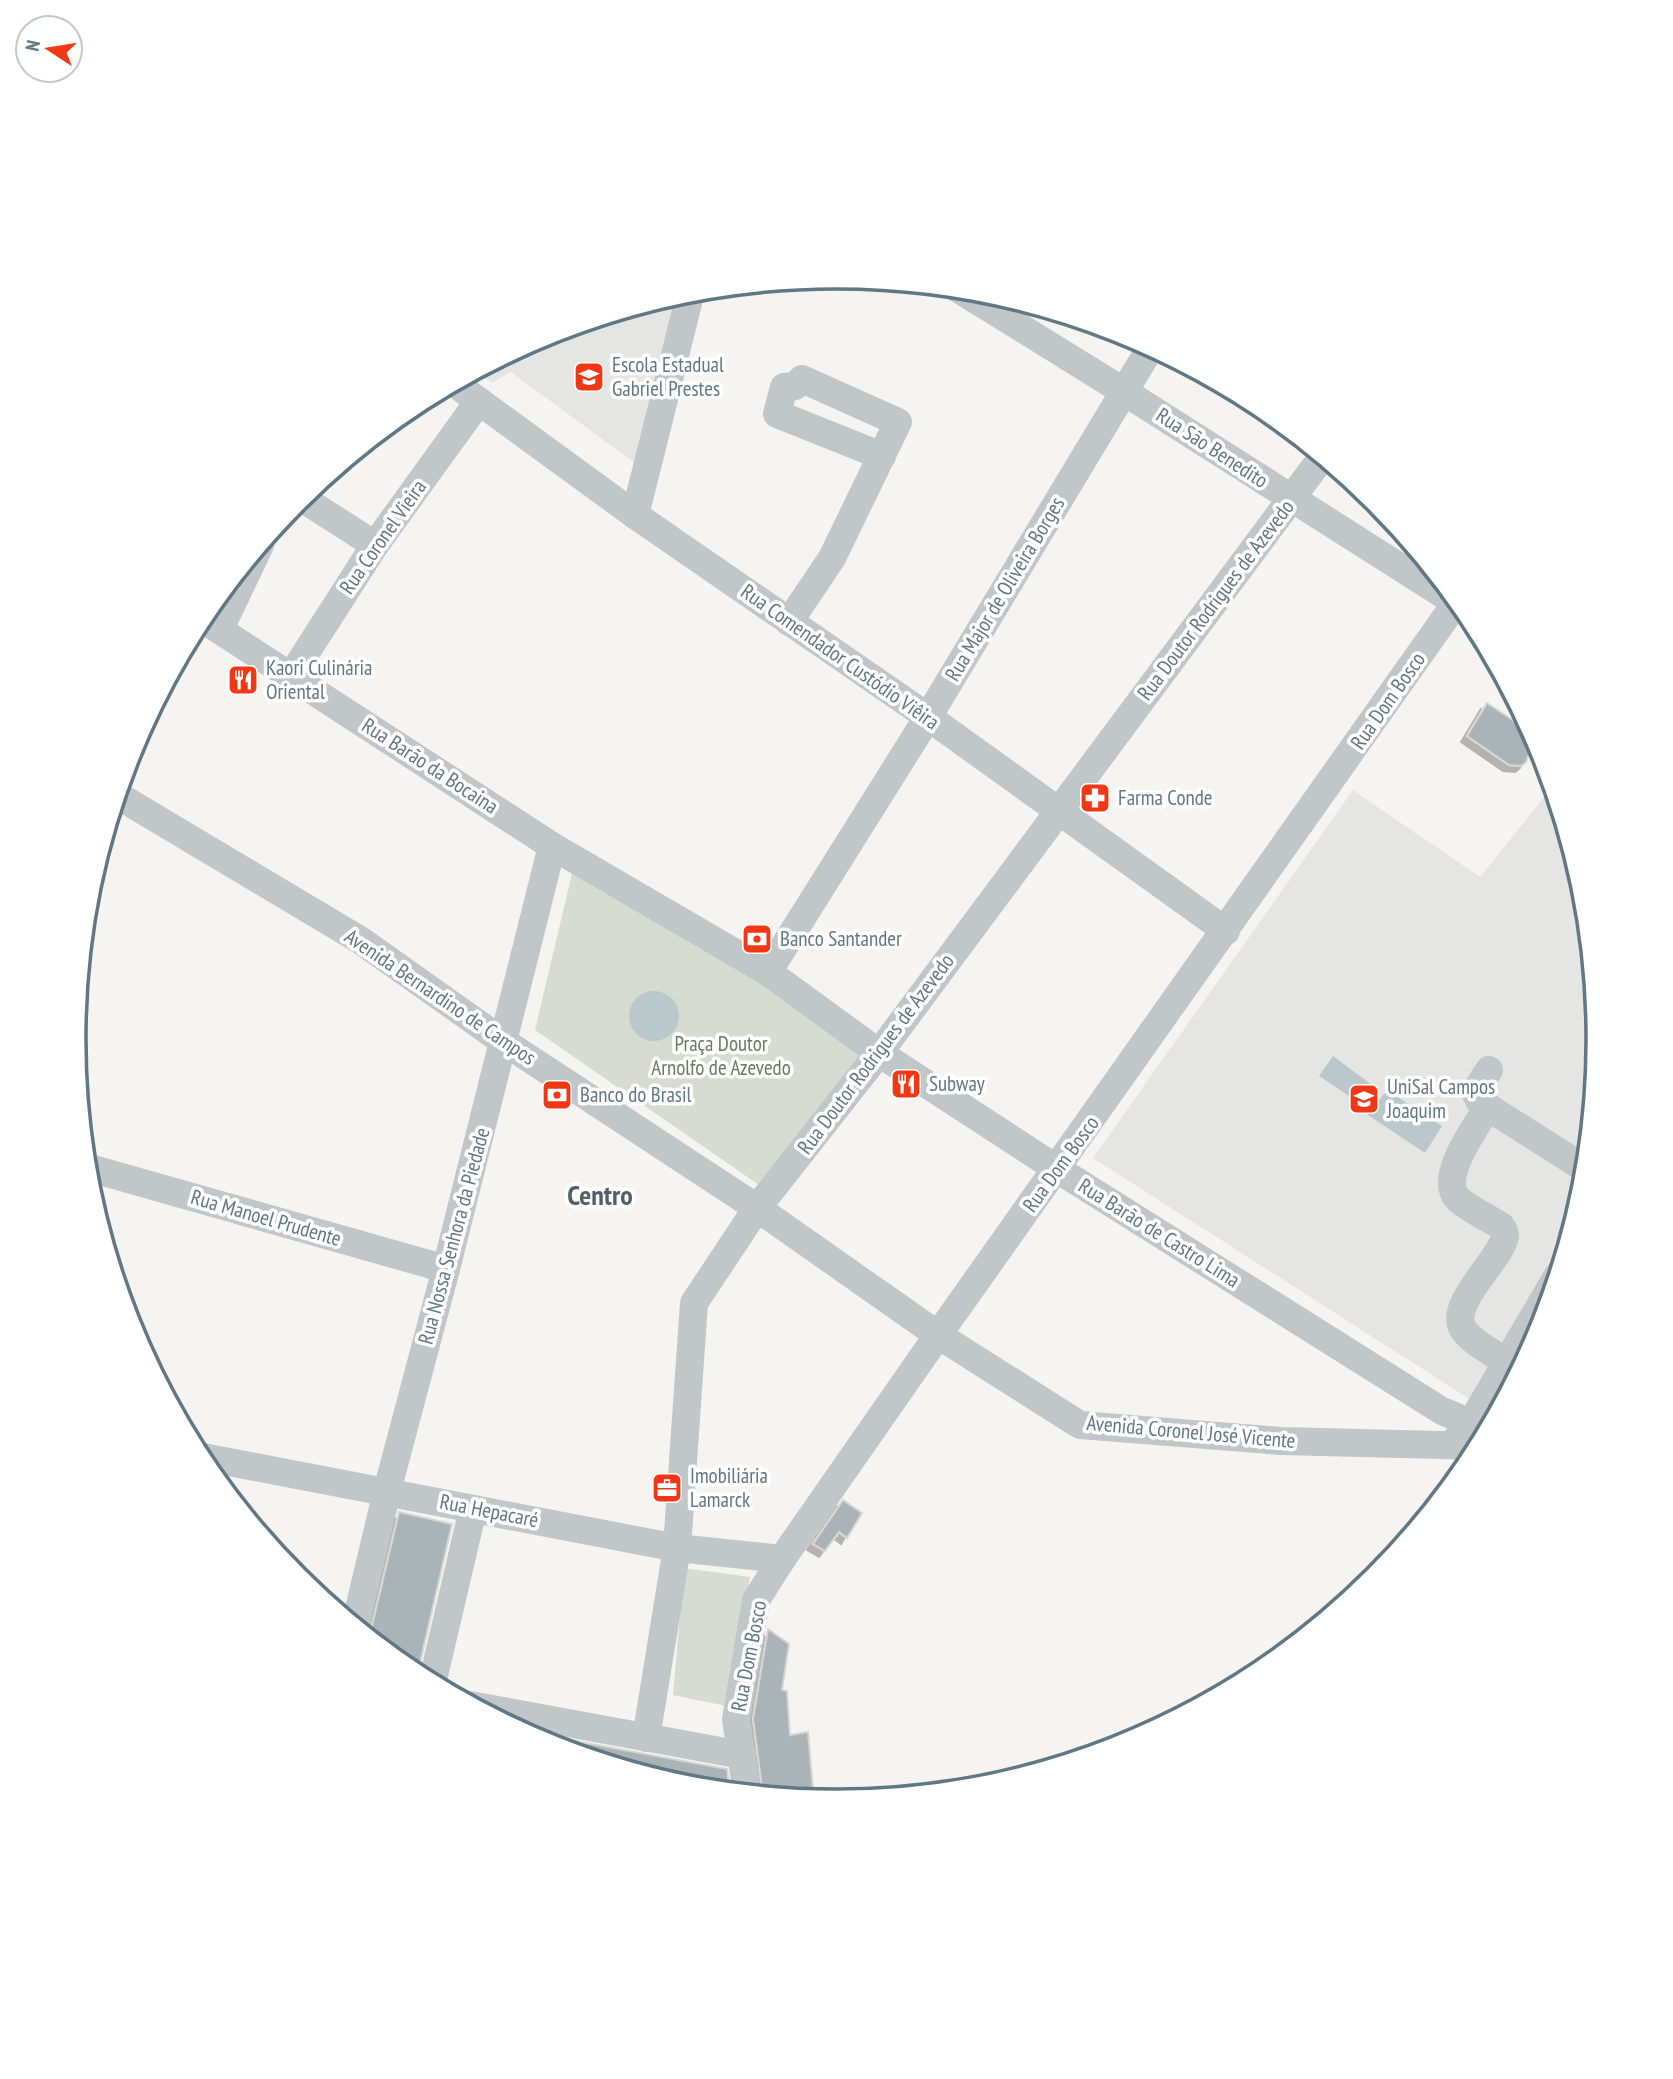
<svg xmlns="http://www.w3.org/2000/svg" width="1673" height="2079" font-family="'PT Sans Narrow',sans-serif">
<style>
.built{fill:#e5e6e4}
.green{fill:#d6dcd1}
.water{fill:#bac8cc}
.building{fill:#aab4b8;stroke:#d6d6d3;stroke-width:2;filter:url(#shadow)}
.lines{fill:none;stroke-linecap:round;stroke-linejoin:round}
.minor{stroke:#c1c6c9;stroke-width:28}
.labels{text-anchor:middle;stroke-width:7;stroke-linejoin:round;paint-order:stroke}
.poi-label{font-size:21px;fill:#617784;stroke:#fff;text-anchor:start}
.street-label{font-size:21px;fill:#617784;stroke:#fff}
.park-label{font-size:21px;fill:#687a60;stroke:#fff}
.district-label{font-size:28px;font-weight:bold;fill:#505f68;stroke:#fff}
.rim{fill:none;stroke:#617784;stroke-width:3.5}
</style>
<defs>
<filter id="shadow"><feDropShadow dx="-6" dy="6" stdDeviation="0" flood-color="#0004"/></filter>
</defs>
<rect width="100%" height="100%" fill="#f5f4f0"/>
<g class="built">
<polygon points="681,293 636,464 511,372 492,383 476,371 545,334"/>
<polygon points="1553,786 1585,891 1599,1040 1585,1189 1541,1332 1496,1416 1093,1158 1353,790 1480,877"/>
</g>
<g class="green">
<polygon points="575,861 763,983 866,1057 766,1190 535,1030"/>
<polygon points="684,1568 750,1577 726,1706 673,1695"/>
</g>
<g class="water">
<circle cx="654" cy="1016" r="25"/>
<polygon points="1333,1056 1372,1085 1358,1102 1319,1076"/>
<polygon points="1387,1090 1442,1126 1425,1153 1368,1115"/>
</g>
<g class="building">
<polygon points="1487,703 1535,735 1539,742 1533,744 1526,762 1521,766 1509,765 1467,736"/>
<polygon points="843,1500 862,1513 847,1538 839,1532 825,1551 813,1544"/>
<polygon points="399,1512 452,1524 417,1676 367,1637 371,1630"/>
<polygon points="768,1629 789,1644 782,1690 787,1691 790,1735 808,1732 814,1800 763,1795 753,1719"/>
<polygon points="521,1731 727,1769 730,1792 687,1788 544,1744"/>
</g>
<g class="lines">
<g class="minor">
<polyline points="957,288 1123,391 1466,609"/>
<polyline points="454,383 635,515 928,717 1226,931"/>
<polyline points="300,497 375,545"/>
<polyline points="635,515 691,291"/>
<polyline points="201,618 552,846 768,972 879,1053 1057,1169 1442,1411 1471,1423 1487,1433"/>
<polyline points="789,622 832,558 898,422 802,379 795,386 784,387 777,414 882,456"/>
<polyline points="220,629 260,545"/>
<polyline points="291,676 375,545 479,401"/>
<polyline points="117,795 360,940 504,1042 757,1208 938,1335 1080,1425 1281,1441 1480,1446"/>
<polyline points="768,972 928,717 1151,347"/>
<polyline points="1489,1070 1475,1092 1480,1102 1587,1170"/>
<path d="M1488,1107C1476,1127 1436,1179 1459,1200C1471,1210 1488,1218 1501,1226C1504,1230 1505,1232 1505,1236C1501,1261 1442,1308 1466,1333C1476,1345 1494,1353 1506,1362"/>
<polyline points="86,1167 446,1269"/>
<polyline points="1458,1437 1471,1423 1558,1275"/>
<polyline points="198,1456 677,1548 782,1559"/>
<polyline points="355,1626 387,1491 446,1269 552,846"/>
<polyline points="432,1684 473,1509"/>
<polyline points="470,1705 742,1755"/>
<polyline points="646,1738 677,1548 694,1303 757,1208 879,1053 1323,456"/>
<polyline points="747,1794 736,1719 756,1600 782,1559 938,1335 1458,600"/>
</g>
</g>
<defs>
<g id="school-square" transform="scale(1.575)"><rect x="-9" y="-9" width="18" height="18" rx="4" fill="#f13714" stroke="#fff"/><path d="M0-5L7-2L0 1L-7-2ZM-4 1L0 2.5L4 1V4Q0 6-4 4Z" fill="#fff"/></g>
<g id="restaurant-square" transform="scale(1.575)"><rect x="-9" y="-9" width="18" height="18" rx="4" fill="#f13714" stroke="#fff"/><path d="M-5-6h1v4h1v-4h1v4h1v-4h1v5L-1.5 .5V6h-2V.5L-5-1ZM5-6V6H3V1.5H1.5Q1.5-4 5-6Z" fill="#fff"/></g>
<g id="pharmacy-square" transform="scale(1.575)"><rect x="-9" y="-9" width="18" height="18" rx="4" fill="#f13714" stroke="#fff"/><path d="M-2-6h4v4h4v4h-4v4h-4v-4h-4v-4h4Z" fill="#fff"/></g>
<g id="bank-square" transform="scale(1.575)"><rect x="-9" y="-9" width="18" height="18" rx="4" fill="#f13714" stroke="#fff"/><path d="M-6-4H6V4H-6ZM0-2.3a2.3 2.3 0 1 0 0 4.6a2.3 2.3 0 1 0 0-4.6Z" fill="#fff"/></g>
<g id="university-square" transform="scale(1.575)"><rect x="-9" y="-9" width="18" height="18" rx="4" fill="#f13714" stroke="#fff"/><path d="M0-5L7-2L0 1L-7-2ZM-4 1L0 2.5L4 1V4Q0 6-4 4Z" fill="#fff"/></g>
<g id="office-square" transform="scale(1.575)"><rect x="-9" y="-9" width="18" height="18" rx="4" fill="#f13714" stroke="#fff"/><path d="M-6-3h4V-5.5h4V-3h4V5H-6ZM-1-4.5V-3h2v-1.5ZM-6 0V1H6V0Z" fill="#fff"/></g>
</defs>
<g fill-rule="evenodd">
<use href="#school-square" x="589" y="377"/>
<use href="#restaurant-square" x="243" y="680"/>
<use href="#pharmacy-square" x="1095" y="798"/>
<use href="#bank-square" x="757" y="939"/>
<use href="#restaurant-square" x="906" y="1084"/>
<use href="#bank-square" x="557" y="1095"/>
<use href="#university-square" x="1364" y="1099"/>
<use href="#office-square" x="667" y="1488"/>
</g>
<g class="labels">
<g class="poi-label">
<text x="612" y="372">Escola Estadual<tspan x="612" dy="24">Gabriel Prestes</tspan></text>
<text x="266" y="675">Kaori Culinária<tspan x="266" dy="24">Oriental</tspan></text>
<text x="1118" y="805">Farma Conde</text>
<text x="780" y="946">Banco Santander</text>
<text x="929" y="1091">Subway</text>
<text x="1387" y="1094">UniSal Campos<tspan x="1387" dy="24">Joaquim</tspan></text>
<text x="580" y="1102">Banco do Brasil</text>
<text x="690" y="1483">Imobiliária<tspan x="690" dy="24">Lamarck</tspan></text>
</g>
<g class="street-label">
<text transform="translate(1212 448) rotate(33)" y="7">Rua São Benedito</text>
<text transform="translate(383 537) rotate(-55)" y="7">Rua Coronel Vieira</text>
<text transform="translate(1005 589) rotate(-59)" y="7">Rua Major de Oliveira Borges</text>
<text transform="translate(1216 600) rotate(-53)" y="7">Rua Doutor Rodrigues de Azevedo</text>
<text transform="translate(840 657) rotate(35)" y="7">Rua Comendador Custódio Viêira</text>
<text transform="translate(1388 701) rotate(-55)" y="7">Rua Dom Bosco</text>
<text transform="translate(430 766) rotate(33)" y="7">Rua Barão da Bocaina</text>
<text transform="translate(440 997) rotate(34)" y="7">Avenida Bernardino de Campos</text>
<text transform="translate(876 1054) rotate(-53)" y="7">Rua Doutor Rodrigues de Azevedo</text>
<text transform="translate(1061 1164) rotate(-54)" y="7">Rua Dom Bosco</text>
<text transform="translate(266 1218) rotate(16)" y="7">Rua Manoel Prudente</text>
<text transform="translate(1159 1233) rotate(32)" y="7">Rua Barão de Castro Lima</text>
<text transform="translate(454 1236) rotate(-75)" y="7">Rua Nossa Senhora da Piedade</text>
<text transform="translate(1191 1432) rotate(5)" y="7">Avenida Coronel José Vicente</text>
<text transform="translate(489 1511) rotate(11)" y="7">Rua Hepacaré</text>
<text transform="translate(749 1656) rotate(-79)" y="7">Rua Dom Bosco</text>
</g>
<g class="park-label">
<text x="721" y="1051">Praça Doutor<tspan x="721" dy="24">Arnolfo de Azevedo</tspan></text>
</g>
<g class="district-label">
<text x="600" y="1205">Centro</text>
</g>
</g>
<path d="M0 0H1673V2079H0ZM86 1039a750 750 0 1 1 1500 0a750 750 0 1 1-1500 0Z" fill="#fff" fill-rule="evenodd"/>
<path class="rim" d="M86 1039a750 750 0 1 1 1500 0a750 750 0 1 1-1500 0Z"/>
<g transform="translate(49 49) rotate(282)"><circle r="33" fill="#ffffff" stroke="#c0c9ce" stroke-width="2"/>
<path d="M0-5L12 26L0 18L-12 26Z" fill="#f13714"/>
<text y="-10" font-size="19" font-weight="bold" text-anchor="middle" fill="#617784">N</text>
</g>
</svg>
